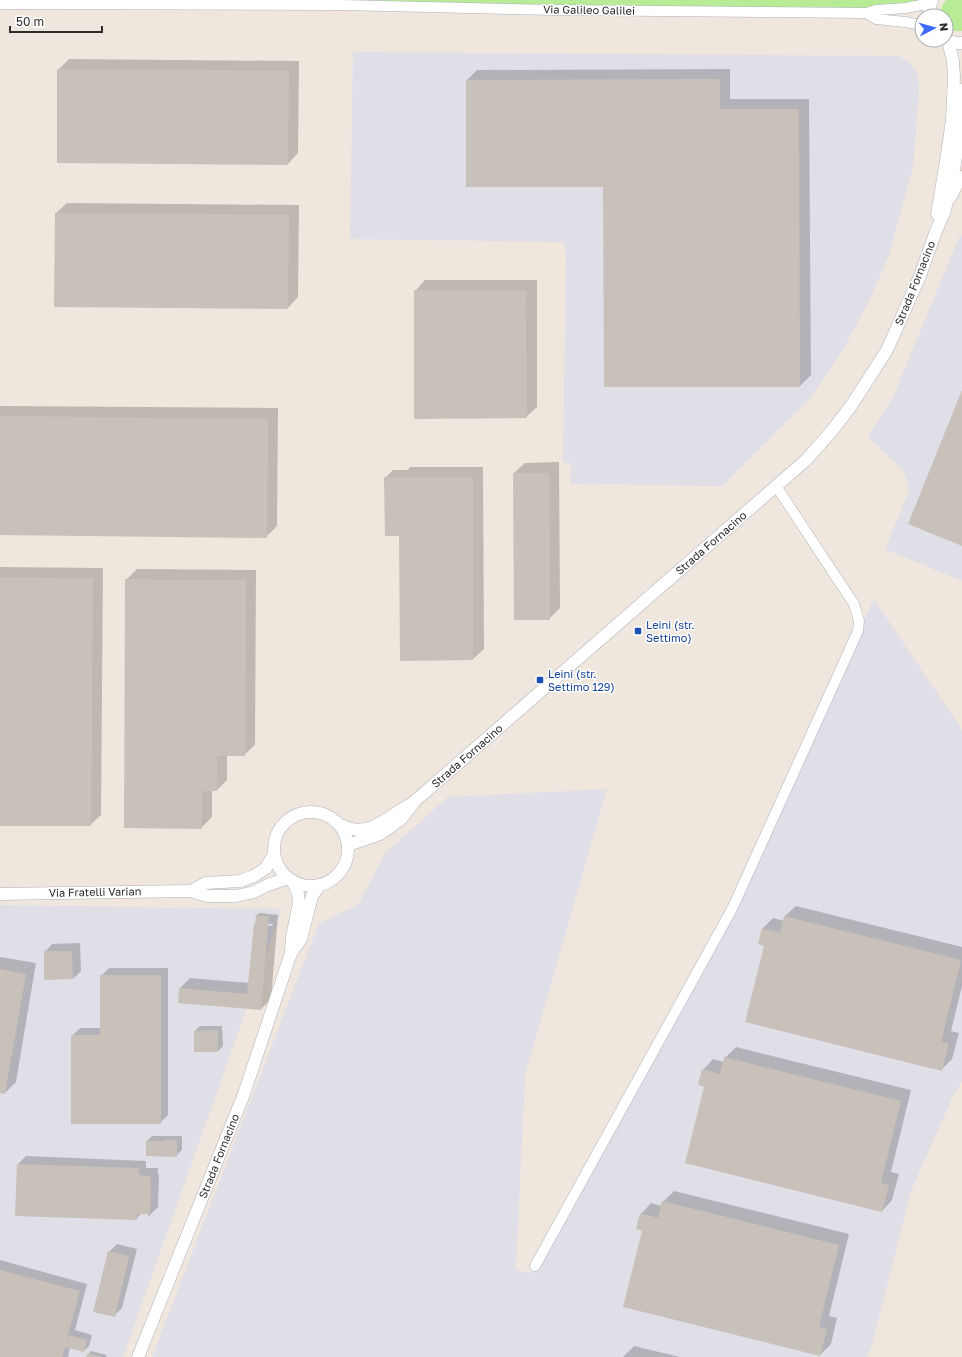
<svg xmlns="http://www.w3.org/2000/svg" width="962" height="1357" font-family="'Golos Text',sans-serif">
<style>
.industrial{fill:#e0dfe7}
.green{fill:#b8eb95}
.shadow{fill:#0003;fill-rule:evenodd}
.building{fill:#c7c1b9}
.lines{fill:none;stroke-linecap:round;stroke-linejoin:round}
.minor-casing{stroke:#aeb2bd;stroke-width:11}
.tertiary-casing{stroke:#aeb2bd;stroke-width:13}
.minor{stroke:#fff;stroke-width:10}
.tertiary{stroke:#fff;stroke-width:12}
.transit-dot{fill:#1a4fb4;stroke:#fff;stroke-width:1.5}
.labels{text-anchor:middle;stroke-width:3;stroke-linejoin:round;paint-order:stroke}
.street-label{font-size:11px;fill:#2c2c2c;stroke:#fff}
.transit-label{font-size:11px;fill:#164399;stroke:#fff;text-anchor:start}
</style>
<rect width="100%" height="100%" fill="#efe6de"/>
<g class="industrial">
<polygon points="353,52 899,56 907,60 915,69 918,76 919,93 913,167 889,255 871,297 843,350 807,402 722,486 570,484 571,462 563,463 566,254 564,242 350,239"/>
<polygon points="960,235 962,236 962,581 885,549 910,489 903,470 868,437 893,397"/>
<polygon points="874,599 962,730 962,1081 954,1094 911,1191 873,1341 867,1357 152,1357 319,923 358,905 385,853 448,797 607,789 525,1075 516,1269 531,1274 718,934 858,631"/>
<polygon points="0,905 282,909 123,1357 0,1357"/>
</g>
<g class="green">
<polygon points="0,0 931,0 863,10"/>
<path d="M946,0H962V31H955L946,25V16H941C940,10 942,5 946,0Z"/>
</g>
<g class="shadow">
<polygon points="69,59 299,61 298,153 288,164 58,70"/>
<polygon points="730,69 730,99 809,99 811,375 800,386 605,386 604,186 467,80 477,70"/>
<polygon points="67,203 299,205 298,297 288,308 56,213"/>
<polygon points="425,280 537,280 537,407 526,417 415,291"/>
<polygon points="0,406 278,408 277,526 266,537 0,534"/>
<polygon points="559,462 560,608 549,619 514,473 525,463"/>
<polygon points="410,467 483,467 484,649 473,659 401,660 400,535 385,478 393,470 408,470"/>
<polygon points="0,567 103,568 101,815 90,825 0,825"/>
<polygon points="137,569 256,570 255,745 244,755 227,755 227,780 217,790 212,790 212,817 201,828 126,580"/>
<polygon points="796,906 962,947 962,986 951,1031 959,1033 952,1059 942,1069 765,945 763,928 773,918 784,921 785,916"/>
<path d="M259,913L278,915L271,999L261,1009L180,988L190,978L249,983L255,924L256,923L257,915ZM263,923L273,924L272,926L263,925Z"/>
<polygon points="80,943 81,971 73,979 45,952 52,944"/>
<polygon points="0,957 36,963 16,1082 5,1093 0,1092"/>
<polygon points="109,968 168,968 168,1115 160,1123 72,1036 80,1028 101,1028 101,976"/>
<polygon points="200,1026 222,1026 223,1046 218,1051 195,1031"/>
<polygon points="736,1047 911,1090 891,1172 899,1174 892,1200 882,1211 705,1086 703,1070 713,1059 724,1062 725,1058"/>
<polygon points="152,1136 182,1136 182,1150 177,1155 147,1141"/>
<polygon points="26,1156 146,1161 146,1168 158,1168 158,1174 159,1174 158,1207 150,1215 149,1213 142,1213 136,1219 16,1215 18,1164"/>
<polygon points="674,1191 849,1234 829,1316 837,1318 831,1344 820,1355 643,1230 641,1214 651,1203 662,1206 663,1202"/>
<polygon points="117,1244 137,1249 122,1308 114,1316 109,1252"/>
<polygon points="0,1260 87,1284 75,1330 92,1335 89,1346 84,1351 70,1347 68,1357 0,1357"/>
<polygon points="634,1346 680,1357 623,1357"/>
<polygon points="91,1351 107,1355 106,1357 87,1357"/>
</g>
<g class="building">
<polygon points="57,69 289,71 288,165 57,163"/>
<polygon points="720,79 720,109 799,109 800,387 604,387 603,187 466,187 466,80"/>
<polygon points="55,213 289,215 288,309 54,307"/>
<polygon points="414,290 526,290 527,418 414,419"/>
<polygon points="962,390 962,546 908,524"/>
<polygon points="0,416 268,419 267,538 0,535"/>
<polygon points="513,473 549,473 550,620 514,620"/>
<polygon points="384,477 473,477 473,660 400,661 399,536 385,536"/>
<polygon points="0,577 93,578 91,826 0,826"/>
<polygon points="125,579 246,580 245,756 217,756 217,791 202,791 202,829 124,828"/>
<polygon points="256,915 269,916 261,1010 178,1003 179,988 247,994 254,924 255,924"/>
<polygon points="784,916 961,960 941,1042 949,1043 942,1071 745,1022 764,946 758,944 762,928 780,933"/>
<polygon points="44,951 72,951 73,979 44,980"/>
<polygon points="0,969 26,974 5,1094 0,1093"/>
<polygon points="100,975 161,975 161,1124 71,1124 71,1035 100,1035"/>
<polygon points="218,1030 218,1052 194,1052 194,1031"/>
<polygon points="724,1057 901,1101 881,1183 889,1185 882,1212 685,1163 704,1087 698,1085 702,1069 720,1074"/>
<polygon points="164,1140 177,1140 177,1157 146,1156 146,1141 164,1141"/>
<polygon points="17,1164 139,1168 139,1175 150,1176 150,1181 151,1181 150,1216 148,1216 148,1214 137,1214 137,1220 15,1216"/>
<polygon points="662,1201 839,1245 819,1327 827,1329 820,1356 623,1307 642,1231 636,1229 640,1213 658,1218"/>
<polygon points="108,1251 129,1256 115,1317 93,1312"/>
<polygon points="0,1270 80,1291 66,1342 69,1335 87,1340 84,1352 65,1347 62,1357 0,1357"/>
<polygon points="88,1353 102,1357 86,1357"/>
</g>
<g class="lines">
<g class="minor-casing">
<g id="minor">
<polyline points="0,4 341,5 555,10 866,13 876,10 906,8 930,3"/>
<polyline points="866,13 876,19 905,22 922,25"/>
<polyline points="951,198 962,176"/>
<polyline points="535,1266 732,909 858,631 859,621 854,604 776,486"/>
</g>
</g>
<g class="tertiary-casing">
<g id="tertiary">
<polyline points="929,16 929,10 932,0"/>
<polyline points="946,40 956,43 962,43"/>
<polyline points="937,214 946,161 952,120 954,77 953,61 948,41"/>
<circle cx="311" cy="849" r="37"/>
<path d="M340,825C344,826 348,828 352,829C372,834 392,814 409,805"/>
<polyline points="348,845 380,834 389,828 401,819 415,801 806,460 831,432 851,406 887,350 920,276 936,231 944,213 952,182 958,144 962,90"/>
<polyline points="191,891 206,883 240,881 254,876 266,868 274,854"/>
<polyline points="0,894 191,891 207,896 236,896 254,892 268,885 288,878"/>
<polyline points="291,951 292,937 299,903 298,894 293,881"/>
<polyline points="138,1357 244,1094 291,953 301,939 312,896 320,885"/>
</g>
</g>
<use href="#minor" class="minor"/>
<use href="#tertiary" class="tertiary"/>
</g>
<g class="transit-dot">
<rect x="634" y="627" width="8" height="8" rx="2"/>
<rect x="536" y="676" width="8" height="8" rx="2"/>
</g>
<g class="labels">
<g class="street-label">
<text transform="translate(589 10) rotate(1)" y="4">Via Galileo Galilei</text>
<text transform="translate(915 283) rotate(-68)" y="4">Strada Fornacino</text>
<text transform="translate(711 543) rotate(-41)" y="4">Strada Fornacino</text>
<text transform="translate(467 756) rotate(-41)" y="4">Strada Fornacino</text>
<text transform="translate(95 892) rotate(-1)" y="4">Via Fratelli Varian</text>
<text transform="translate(219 1156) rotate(-68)" y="4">Strada Fornacino</text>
</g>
<g class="transit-label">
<text x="646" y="629">Leini (str.<tspan x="646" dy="13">Settimo)</tspan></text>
<text x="548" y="678">Leini (str.<tspan x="548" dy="13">Settimo 129)</tspan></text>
</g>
</g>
<g transform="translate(934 28) rotate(84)"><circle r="19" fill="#ffffff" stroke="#ababab"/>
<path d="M0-3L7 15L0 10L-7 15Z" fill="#3b6cff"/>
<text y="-6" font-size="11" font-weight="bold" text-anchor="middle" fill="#2c2c2c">N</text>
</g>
<path d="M10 26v6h92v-6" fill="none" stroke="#2c2c2c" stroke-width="2"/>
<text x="16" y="26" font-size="12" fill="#2c2c2c" stroke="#ffffff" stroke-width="3" paint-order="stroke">50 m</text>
</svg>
